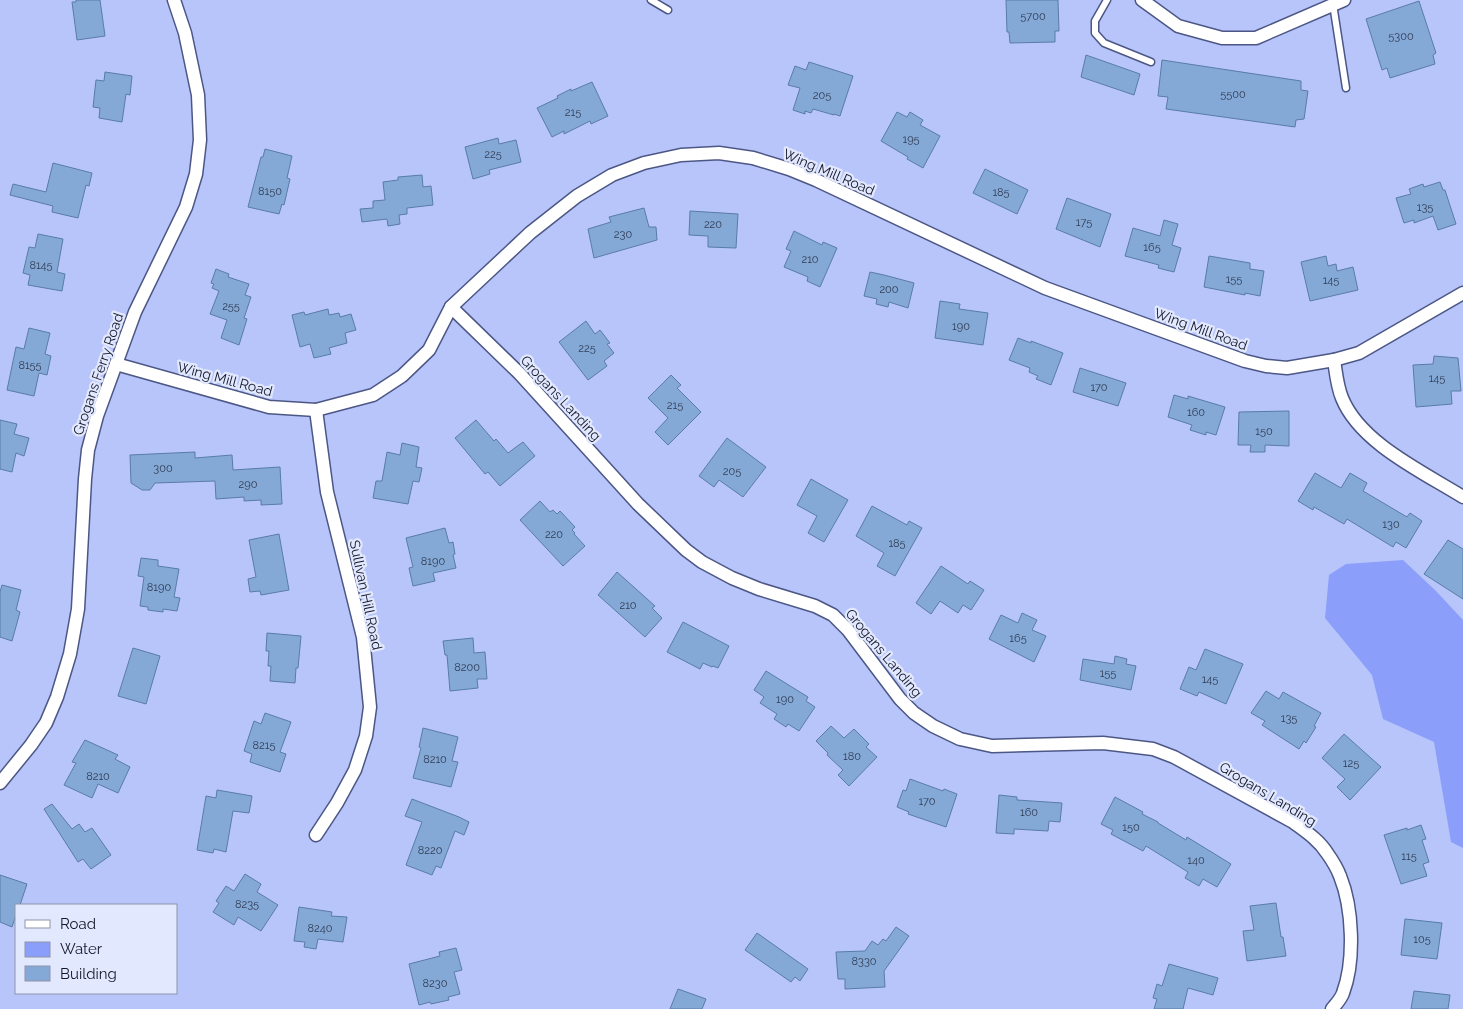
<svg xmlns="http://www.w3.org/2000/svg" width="1463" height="1009" font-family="Raleway,sans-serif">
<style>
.water{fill:#8b9ffa}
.building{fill:#85a9d6;stroke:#597ca6}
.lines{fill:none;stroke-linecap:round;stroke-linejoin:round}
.service-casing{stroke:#4c5785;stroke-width:9}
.minor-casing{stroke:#4c5785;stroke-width:15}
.service{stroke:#fff;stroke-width:6}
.minor{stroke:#fff;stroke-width:12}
.labels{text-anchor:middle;stroke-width:4.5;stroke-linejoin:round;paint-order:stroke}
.number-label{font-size:11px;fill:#303c55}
.street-label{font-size:14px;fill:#13172a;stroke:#e2e8fe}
</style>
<rect width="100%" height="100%" fill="#b7c5fb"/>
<polygon class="water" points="1403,560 1436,591 1463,620 1463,848 1451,842 1434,742 1383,719 1372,675 1325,618 1329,575 1346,564"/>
<g class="building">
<polygon points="76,0 100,0 105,36 77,40 72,2 76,2"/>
<polygon points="1006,0 1058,0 1059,31 1055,31 1055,42 1010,43 1009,32 1007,32"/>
<polygon points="1419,1 1436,53 1433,55 1435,64 1390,78 1387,68 1382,70 1366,19"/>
<polygon points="1086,55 1140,74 1134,95 1081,77"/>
<polygon points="1162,60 1301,81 1301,90 1308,91 1304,119 1296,120 1295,127 1166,109 1168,97 1158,96"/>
<polygon points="809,62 853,76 840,116 834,114 834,115 813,109 811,113 805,111 805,114 793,110 800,88 788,85 795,66 806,70"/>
<polygon points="105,72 132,76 130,95 126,94 122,122 99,118 100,108 93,107 96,80 104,81"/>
<polygon points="592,82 608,116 591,124 590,121 564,134 564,131 552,137 537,108 558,98 557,96 571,89 571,91"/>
<polygon points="897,112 907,117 910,112 923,120 920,125 940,136 923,168 907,159 908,157 881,141"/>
<polygon points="498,138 499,144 516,140 521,162 489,170 490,174 473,179 465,147"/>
<polygon points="265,149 292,156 287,178 290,179 284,205 282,204 279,214 248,207 261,157 263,157"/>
<polygon points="53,163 92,173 89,186 86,185 78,218 52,212 53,206 10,195 13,184 46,192"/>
<polygon points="985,169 1028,190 1017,214 973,193"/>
<polygon points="422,175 423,187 431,186 433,205 407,208 407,214 399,215 400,224 388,226 387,219 362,222 360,209 373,208 373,201 385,200 383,182 398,180 398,177"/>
<polygon points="1440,182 1443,190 1445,190 1456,224 1438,230 1433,216 1414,223 1414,220 1404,223 1396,198 1411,194 1409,189 1423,184 1424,187"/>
<polygon points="1067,198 1111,214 1100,247 1056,229"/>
<polygon points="644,208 649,227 656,227 657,240 594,258 588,229 611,222 609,217"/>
<polygon points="690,211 738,214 736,248 708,247 708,236 689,235"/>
<polygon points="1164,220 1178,224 1172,245 1181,248 1174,272 1158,268 1159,265 1125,256 1133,228 1160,236"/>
<polygon points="794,231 822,245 823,242 837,248 820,287 807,281 808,277 784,267 791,251 786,249"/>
<polygon points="38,234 63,239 57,272 65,274 62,291 28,285 30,275 23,273 29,247 35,248"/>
<polygon points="1209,256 1250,263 1250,269 1264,271 1260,296 1245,293 1245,295 1204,287"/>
<polygon points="1326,256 1328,266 1336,264 1337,271 1353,267 1358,290 1310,301 1301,262"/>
<polygon points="216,269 229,274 228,277 249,284 245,295 251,297 244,318 247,319 239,345 221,338 227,320 210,314 219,291 212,288 214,284 211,283"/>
<polygon points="870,272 884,275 914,283 908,308 889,302 888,307 876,304 877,299 864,296"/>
<polygon points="940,301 960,304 959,309 988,313 983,345 935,338"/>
<polygon points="328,309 329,315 339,313 340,317 351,314 356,330 345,333 347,343 329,348 331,354 314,358 310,344 300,347 292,315 304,312 305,315"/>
<polygon points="586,321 595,334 600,330 610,343 607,344 614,353 604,361 607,366 588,380 559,342"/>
<polygon points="29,328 50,333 45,354 51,356 47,375 39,373 34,396 7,390 16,347 24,349"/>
<polygon points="1018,338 1031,343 1031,341 1063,353 1051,385 1036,379 1038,376 1029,372 1030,368 1009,360"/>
<polygon points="1434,356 1458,358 1461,391 1451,391 1452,404 1416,407 1413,365 1433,364"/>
<polygon points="1080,368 1126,383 1118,406 1073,392"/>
<polygon points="671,375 681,385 677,388 701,412 668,445 655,432 668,418 648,398"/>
<polygon points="1174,395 1188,399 1188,396 1225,407 1216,435 1206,432 1206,435 1190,430 1192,425 1168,417"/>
<polygon points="1289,411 1289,446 1265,445 1265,452 1250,452 1251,445 1238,445 1239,412"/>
<polygon points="0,420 17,424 14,434 29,438 24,456 16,453 12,472 0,469"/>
<polygon points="476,420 494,441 496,439 508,453 523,442 535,456 500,486 488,472 485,474 455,438"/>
<polygon points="727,438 766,467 743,497 719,480 714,487 699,476"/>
<polygon points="402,443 419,447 416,467 422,468 419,482 413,481 408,504 373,498 376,481 382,481 387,452 400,455"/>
<polygon points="195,452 195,458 232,455 233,470 280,467 282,504 261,505 261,500 244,501 244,497 216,499 215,481 155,483 150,490 142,490 131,483 130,455"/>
<polygon points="1315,473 1341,488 1350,473 1367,483 1363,491 1407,517 1410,513 1422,521 1406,548 1396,542 1393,547 1347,519 1344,524 1314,507 1313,510 1298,501"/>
<polygon points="811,479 848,500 824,542 808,533 817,516 797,505"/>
<polygon points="540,501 550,512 553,510 557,514 560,511 575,527 572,530 575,533 574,534 585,546 563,566 520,520"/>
<polygon points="872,506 907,525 909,521 922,528 895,576 877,566 884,553 856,536"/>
<polygon points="445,528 449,543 453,542 455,554 453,555 456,568 433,573 435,581 413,586 409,568 413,567 406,538"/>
<polygon points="279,534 289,590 261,595 260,591 250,592 248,579 256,577 249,540"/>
<polygon points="1448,540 1463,549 1463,599 1424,574"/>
<polygon points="141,558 158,560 158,566 179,569 174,597 180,598 177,611 163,609 163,612 148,610 148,607 140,606 144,577 138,576"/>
<polygon points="941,566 968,584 970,581 984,590 971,610 963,605 958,613 940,601 931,614 916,603"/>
<polygon points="617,572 655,606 652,608 662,618 645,637 598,595"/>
<polygon points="2,585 21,590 16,610 20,612 12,641 0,637 0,592"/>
<polygon points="1022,613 1037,620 1032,630 1046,636 1034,662 989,639 1001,615 1018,623"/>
<polygon points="683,622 729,646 718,668 713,666 712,667 703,663 700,669 667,652"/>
<polygon points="267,633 301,636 298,668 296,668 295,683 270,681 271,666 268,666 269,651 266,651"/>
<polygon points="473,638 474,653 485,652 487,679 477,679 478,688 450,691 447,655 445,655 443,641"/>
<polygon points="133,648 160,656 146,704 118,696"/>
<polygon points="1205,649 1243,664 1226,704 1199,692 1197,696 1180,689 1189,667 1196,670"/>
<polygon points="1115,656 1127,659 1126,664 1136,666 1131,690 1080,680 1083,659 1114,664"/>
<polygon points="766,671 808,697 806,701 815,707 799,731 788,724 786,727 774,719 777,714 760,703 764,697 754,690"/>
<polygon points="1266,691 1279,699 1283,692 1321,713 1314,726 1316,727 1306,743 1304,741 1299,749 1262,725 1265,721 1251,713"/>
<polygon points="265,713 291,722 280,752 286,754 280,772 250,762 252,754 244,751 254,721 261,724"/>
<polygon points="831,726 844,738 854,729 869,744 866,747 877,757 849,786 838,775 843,770 827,755 828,753 816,741"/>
<polygon points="423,728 458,737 452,761 458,762 451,787 413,778 421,748 419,747"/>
<polygon points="1344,734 1381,767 1350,800 1337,787 1345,779 1322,758"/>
<polygon points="85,740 118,755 115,759 130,767 118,793 98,784 92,798 64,785 76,763 72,762"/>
<polygon points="910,779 943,791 944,789 957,794 946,827 908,814 909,812 897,807 903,790 906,791"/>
<polygon points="217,790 252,796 249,813 233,811 226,852 214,849 213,853 197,850 206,796 216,798"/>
<polygon points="999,795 1017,797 1017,800 1062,803 1060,822 1049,821 1048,831 1014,829 1014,834 996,833"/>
<polygon points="1115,797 1143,812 1142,814 1158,822 1158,823 1186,840 1187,837 1231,864 1217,887 1203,879 1199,886 1185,878 1188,872 1146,846 1143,851 1111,834 1113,830 1101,824"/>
<polygon points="412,799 459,817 469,822 464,835 455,831 441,868 436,866 432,875 406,865 422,822 405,816"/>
<polygon points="52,804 72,829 79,824 85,832 92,828 111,855 91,869 83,859 78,862 44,809"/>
<polygon points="1421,825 1426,839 1422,840 1429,862 1423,864 1427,876 1401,884 1384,835 1407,828 1407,830"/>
<polygon points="245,874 261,884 257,892 278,905 261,931 238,917 234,925 213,912 219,903 216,901 226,886 234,891"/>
<polygon points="0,875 27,884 20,905 16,905 16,915 12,927 0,922"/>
<polygon points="1276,903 1281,937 1283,937 1286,956 1247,961 1243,931 1254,930 1250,906"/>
<polygon points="299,907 332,912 331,916 347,917 343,942 318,939 316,949 304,947 305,942 294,941"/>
<polygon points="1405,919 1442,923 1437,959 1401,955"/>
<polygon points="896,927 909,936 884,971 885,987 845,989 845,979 838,979 836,952 865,951 872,941 878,945 883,939 886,941"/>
<polygon points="757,933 808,969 800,981 795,977 791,982 745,950"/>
<polygon points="456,948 462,970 454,972 460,994 448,997 449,1000 431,1004 430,1002 419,1005 409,964 440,956 439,952"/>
<polygon points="1169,964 1218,978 1213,995 1188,988 1183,1009 1154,1009 1157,999 1153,998 1157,984 1162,986"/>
<polygon points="678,989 706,999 702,1009 670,1009"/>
<polygon points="1414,991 1450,995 1448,1009 1411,1009"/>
</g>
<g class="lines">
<g class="service-casing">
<g id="service">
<polyline points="651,0 668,10"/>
<polyline points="1107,0 1095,21 1095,33 1104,43 1151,62"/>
<polyline points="1333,4 1346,88"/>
</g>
</g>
<g class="minor-casing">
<g id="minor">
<polyline points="1142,0 1178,26 1222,38 1256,38 1344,0"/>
<path d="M451,307L519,373L638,504L686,550L702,562L732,578L759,589L815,606L833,615L848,630L900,699L914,713L933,726L960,739L992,746L1103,743L1153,749L1174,757L1293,822C1305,831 1319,840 1327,853C1332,860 1337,868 1340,876C1353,908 1355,961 1343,993C1341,999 1336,1004 1332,1009"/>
<path d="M1334,360C1336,373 1337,386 1342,398C1360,443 1423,472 1463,497"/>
<polyline points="116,364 269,407 316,410 373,395 402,376 429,350 451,307 530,233 577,196 612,175 644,163 681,155 719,153 753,158 789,169 816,180 1045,288 1245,361 1266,366 1287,368 1334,360 1359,353 1463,293"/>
<polyline points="0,783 31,745 46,723 57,697 70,654 78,609 85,479 88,450 97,416 135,312 186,207 196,174 200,140 198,95 185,33 174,0"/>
<polyline points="316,835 337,803 355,770 366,736 370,707 363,637 327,492 316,410"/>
</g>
</g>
<use href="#service" class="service"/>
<use href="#minor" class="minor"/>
</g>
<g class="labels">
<g class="number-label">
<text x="1033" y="20">5700</text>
<text x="1401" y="40">5300</text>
<text x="1233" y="98">5500</text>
<text x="822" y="99">205</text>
<text x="573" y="116">215</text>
<text x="911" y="143">195</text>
<text x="493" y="158">225</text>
<text x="270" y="195">8150</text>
<text x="1001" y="196">185</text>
<text x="1425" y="211">135</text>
<text x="1084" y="226">175</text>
<text x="713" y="228">220</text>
<text x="623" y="238">230</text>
<text x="1152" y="251">165</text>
<text x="810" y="263">210</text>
<text x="41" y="269">8145</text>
<text x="1234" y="283">155</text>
<text x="1331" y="284">145</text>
<text x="889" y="293">200</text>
<text x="231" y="310">255</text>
<text x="961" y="330">190</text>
<text x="587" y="352">225</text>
<text x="30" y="369">8155</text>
<text x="1437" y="382">145</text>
<text x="1099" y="391">170</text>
<text x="675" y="409">215</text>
<text x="1196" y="416">160</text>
<text x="1264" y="435">150</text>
<text x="163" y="472">300</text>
<text x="732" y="475">205</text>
<text x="248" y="488">290</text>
<text x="1391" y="528">130</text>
<text x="554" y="538">220</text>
<text x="897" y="547">185</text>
<text x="433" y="565">8190</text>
<text x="159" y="591">8190</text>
<text x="628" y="609">210</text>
<text x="1018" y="642">165</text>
<text x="467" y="671">8200</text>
<text x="1108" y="677">155</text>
<text x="1210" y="683">145</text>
<text x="785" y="703">190</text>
<text x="1289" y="722">135</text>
<text x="264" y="749">8215</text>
<text x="852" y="760">180</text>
<text x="435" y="763">8210</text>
<text x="1351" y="767">125</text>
<text x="98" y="780">8210</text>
<text x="927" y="805">170</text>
<text x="1029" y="816">160</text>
<text x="1131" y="831">150</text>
<text x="430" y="854">8220</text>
<text x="1409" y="860">115</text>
<text x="1196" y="864">140</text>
<text x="247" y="908">8235</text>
<text x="320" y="932">8240</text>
<text x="1422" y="943">105</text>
<text x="864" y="965">8330</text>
<text x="435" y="987">8230</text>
</g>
<g class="street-label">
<text transform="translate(829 172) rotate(23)" y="5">Wing Mill Road</text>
<text transform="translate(1201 329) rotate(20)" y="5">Wing Mill Road</text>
<text transform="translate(98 374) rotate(-71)" y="5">Grogans Ferry Road</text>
<text transform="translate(225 379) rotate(15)" y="5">Wing Mill Road</text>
<text transform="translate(561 398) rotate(47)" y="5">Grogans Landing</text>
<text transform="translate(366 595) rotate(78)" y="5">Sullivan Hill Road</text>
<text transform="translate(884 653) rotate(50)" y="5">Grogans Landing</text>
<text transform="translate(1268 794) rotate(31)" y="5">Grogans Landing</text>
</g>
</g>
<rect x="15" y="904" width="162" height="90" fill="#e2e8fe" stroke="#8f94a9"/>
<rect x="25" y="920" width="25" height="8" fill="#ffffff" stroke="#8f94a9"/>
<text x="60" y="929" font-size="15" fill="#13172a">Road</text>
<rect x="25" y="942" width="25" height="15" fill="#8b9ffa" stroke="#8f94a9"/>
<text x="60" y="954" font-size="15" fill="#13172a">Water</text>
<rect x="25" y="966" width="25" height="15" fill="#85a9d6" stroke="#8f94a9"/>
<text x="60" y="979" font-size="15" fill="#13172a">Building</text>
</svg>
